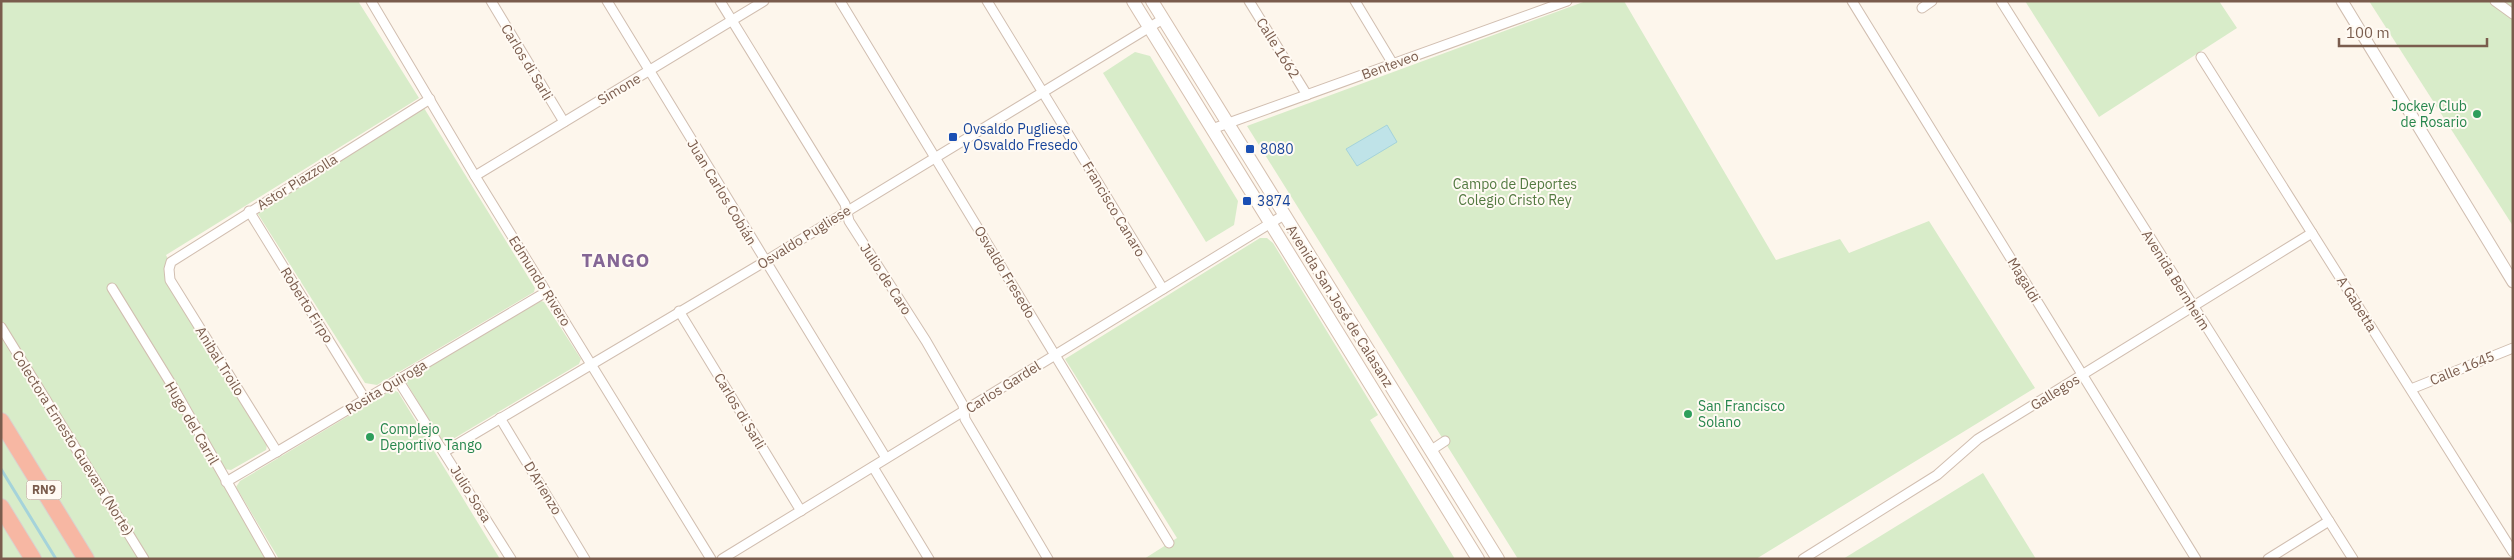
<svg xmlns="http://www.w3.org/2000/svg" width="2514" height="560" font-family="'IBM Plex Sans',sans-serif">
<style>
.green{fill:#d8ecc9}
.water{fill:#bfe3e8;stroke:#a5d3da}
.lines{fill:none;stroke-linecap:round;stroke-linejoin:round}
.stream{stroke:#a5d3da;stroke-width:3}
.minor-casing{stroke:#d1beb0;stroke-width:11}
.tertiary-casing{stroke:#d1beb0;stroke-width:13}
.secondary-casing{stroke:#d6c0b0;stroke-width:14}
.motorway-casing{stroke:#dad1cd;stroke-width:18}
.minor{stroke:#fff;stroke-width:9}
.tertiary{stroke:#fff;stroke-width:11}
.secondary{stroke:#fff;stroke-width:12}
.motorway{stroke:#f7b7a3;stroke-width:16}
.leisure-dot{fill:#2e9e5b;stroke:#fffaf3;stroke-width:2}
.transit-dot{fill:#1a4fb4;stroke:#fffaf3;stroke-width:2}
.labels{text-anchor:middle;stroke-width:4;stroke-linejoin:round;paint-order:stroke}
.shield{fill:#fffaf3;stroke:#a28b7f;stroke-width:1}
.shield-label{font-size:12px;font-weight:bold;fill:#7a5c4d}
.street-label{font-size:14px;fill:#7a5c4d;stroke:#fffaf3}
.leisure-label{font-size:14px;fill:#27864d;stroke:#fffaf3;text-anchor:start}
.transit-label{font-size:14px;fill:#164399;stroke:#fffaf3;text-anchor:start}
.park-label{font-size:14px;fill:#537a41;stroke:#fffaf3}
.district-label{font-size:19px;font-weight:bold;letter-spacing:1px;fill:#846695;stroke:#fffaf3}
</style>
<rect width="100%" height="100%" fill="#fdf6ec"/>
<g class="green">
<polygon points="1,1 358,1 419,98 166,255 169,261 165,268 165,276 267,445 266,450 231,470 224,469 182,392 116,286 271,559 1,559"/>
<polygon points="1586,1 1624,1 1776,260 1840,239 1849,253 1929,221 2035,388 1756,559 1518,559 1247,126"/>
<polygon points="2025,1 2219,1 2237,28 2099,117"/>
<polygon points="2369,1 2513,1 2513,226"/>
<polygon points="1135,52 1150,56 1238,201 1234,225 1206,242 1103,73"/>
<polygon points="424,108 535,288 534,292 377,385 365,383 258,214 262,208 417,110"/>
<polygon points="1260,238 1267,238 1273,243 1378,415 1370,420 1455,559 1144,559 1177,538 1065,359"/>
<polygon points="541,301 544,302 581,359 579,364 448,442 441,440 406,382 408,377"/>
<polygon points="392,390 398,392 500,559 279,559 236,487 240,481"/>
<polygon points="1983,473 2036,559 1843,559"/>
</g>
<polygon class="water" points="1387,125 1397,142 1357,166 1346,149"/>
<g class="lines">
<polyline class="stream" points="1,469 56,559"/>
<g class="minor-casing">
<g id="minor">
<polyline points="371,1 475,176 711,559"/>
<polyline points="491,1 564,122"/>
<polyline points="607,1 886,458"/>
<polyline points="720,1 845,204 849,221 926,341 963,405 965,419 1048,559"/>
<polyline points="840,1 1169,543"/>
<polyline points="987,1 1163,289"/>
<polyline points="1249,1 1307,95"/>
<polyline points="1355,1 1393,64"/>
<polyline points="1852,1 2196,559"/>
<polyline points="2001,1 2353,559"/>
<polyline points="2495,1 2513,14"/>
<polyline points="1922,8 1932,1"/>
<polyline points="2201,57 2513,552"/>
<polyline points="1212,129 1567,1"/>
<polyline points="475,176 764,1"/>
<polyline points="249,211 365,399"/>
<polyline points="112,288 173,387 271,559"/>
<polyline points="679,311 801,511"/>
<polyline points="1,327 144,559"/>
<polyline points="398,380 511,559"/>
<polyline points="2411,389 2513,348"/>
<polyline points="500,418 585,559"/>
<polyline points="1430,451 1445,441"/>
<polyline points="277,452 170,280 169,269 171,262 430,99"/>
<polyline points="444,452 764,262 1163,19"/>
<polyline points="873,467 929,559"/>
<polyline points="226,482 546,292"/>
<polyline points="722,559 1284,215"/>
<polyline points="1803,559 1937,475 1978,439 2312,233"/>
<polyline points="2268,559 2329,521"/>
</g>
</g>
<g class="tertiary-casing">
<polyline id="tertiary" points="2342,1 2513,282"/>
</g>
<g class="secondary-casing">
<g id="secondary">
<polyline points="1133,1 1478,559"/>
<polyline points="1152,1 1498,559"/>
</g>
</g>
<g class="motorway-casing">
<g id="motorway">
<polyline points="1,421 86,559"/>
<polyline points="1,507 33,559"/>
</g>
</g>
<use href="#minor" class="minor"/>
<use href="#tertiary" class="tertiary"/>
<use href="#secondary" class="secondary"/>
<use href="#motorway" class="motorway"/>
</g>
<g class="leisure-dot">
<circle cx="2477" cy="114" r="5"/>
<circle cx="1688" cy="414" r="5"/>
<circle cx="370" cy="437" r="5"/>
</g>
<g class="transit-dot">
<rect x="948" y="132" width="10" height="10" rx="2.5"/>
<rect x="1245" y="144" width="10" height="10" rx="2.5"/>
<rect x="1242" y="196" width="10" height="10" rx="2.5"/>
</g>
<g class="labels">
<rect class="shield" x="26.5" y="480.5" width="35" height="19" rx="4"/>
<g class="shield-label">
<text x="44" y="494">RN9</text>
</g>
<g class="street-label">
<text transform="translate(1278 48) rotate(58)" y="5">Calle 1662</text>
<text transform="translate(527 62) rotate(59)" y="5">Carlos di Sarli</text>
<text transform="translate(1390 65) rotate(-20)" y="5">Benteveo</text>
<text transform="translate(619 89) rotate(-31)" y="5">Simone</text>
<text transform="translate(297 182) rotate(-32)" y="5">Astor Piazzolla</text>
<text transform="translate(722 192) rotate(59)" y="5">Juan Carlos Cobián</text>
<text transform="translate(1114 209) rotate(59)" y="5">Francisco Canaro</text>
<text transform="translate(804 237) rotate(-32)" y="5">Osvaldo Pugliese</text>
<text transform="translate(1005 272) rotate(59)" y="5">Osvaldo Fresedo</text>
<text transform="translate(886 279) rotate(57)" y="5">Julio de Caro</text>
<text transform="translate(2024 280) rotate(59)" y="5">Magaldi</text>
<text transform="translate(2176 280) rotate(58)" y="5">Avenida Bernheim</text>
<text transform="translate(540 281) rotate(58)" y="5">Edmundo Rivero</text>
<text transform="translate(2357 304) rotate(58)" y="5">A Gabetta</text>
<text transform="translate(307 305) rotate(58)" y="5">Roberto Firpo</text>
<text transform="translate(1340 306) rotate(58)" y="5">Avenida San José de Calasanz</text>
<text transform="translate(220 361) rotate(58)" y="5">Anibal Troilo</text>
<text transform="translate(2462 368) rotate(-22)" y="5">Calle 1645</text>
<text transform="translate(386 387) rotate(-31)" y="5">Rosita Quiroga</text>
<text transform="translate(1003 387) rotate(-32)" y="5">Carlos Gardel</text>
<text transform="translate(2055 392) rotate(-32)" y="5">Gallegos</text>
<text transform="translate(740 411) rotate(59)" y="5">Carlos di Sarli</text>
<text transform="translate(192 423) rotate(60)" y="5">Hugo del Carril</text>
<text transform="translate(73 443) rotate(58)" y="5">Colectora Ernesto Guevara (Norte)</text>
<text transform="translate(543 488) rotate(59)" y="5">D'Arienzo</text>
<text transform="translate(471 494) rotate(58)" y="5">Julio Sosa</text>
</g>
<g class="leisure-label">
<text x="2467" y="111" text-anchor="end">Jockey Club<tspan x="2467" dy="16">de Rosario</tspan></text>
<text x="1698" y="411">San Francisco<tspan x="1698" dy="16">Solano</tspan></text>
<text x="380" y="434">Complejo<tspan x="380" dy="16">Deportivo Tango</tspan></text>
</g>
<g class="transit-label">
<text x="963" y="134">Ovsaldo Pugliese<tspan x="963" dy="16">y Osvaldo Fresedo</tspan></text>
<text x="1260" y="154">8080</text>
<text x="1257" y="206">3874</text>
</g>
<g class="park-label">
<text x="1515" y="189">Campo de Deportes<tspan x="1515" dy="16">Colegio Cristo Rey</tspan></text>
</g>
<g class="district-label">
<text x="616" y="267">TANGO</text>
</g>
</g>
<rect width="2514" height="560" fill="none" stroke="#7a5c4d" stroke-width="5"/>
<path d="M2339 38v8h148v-8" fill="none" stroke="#7a5c4d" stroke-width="2.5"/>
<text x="2346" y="38" font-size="15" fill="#7a5c4d" stroke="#fffaf3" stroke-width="4" paint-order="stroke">100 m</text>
</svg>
